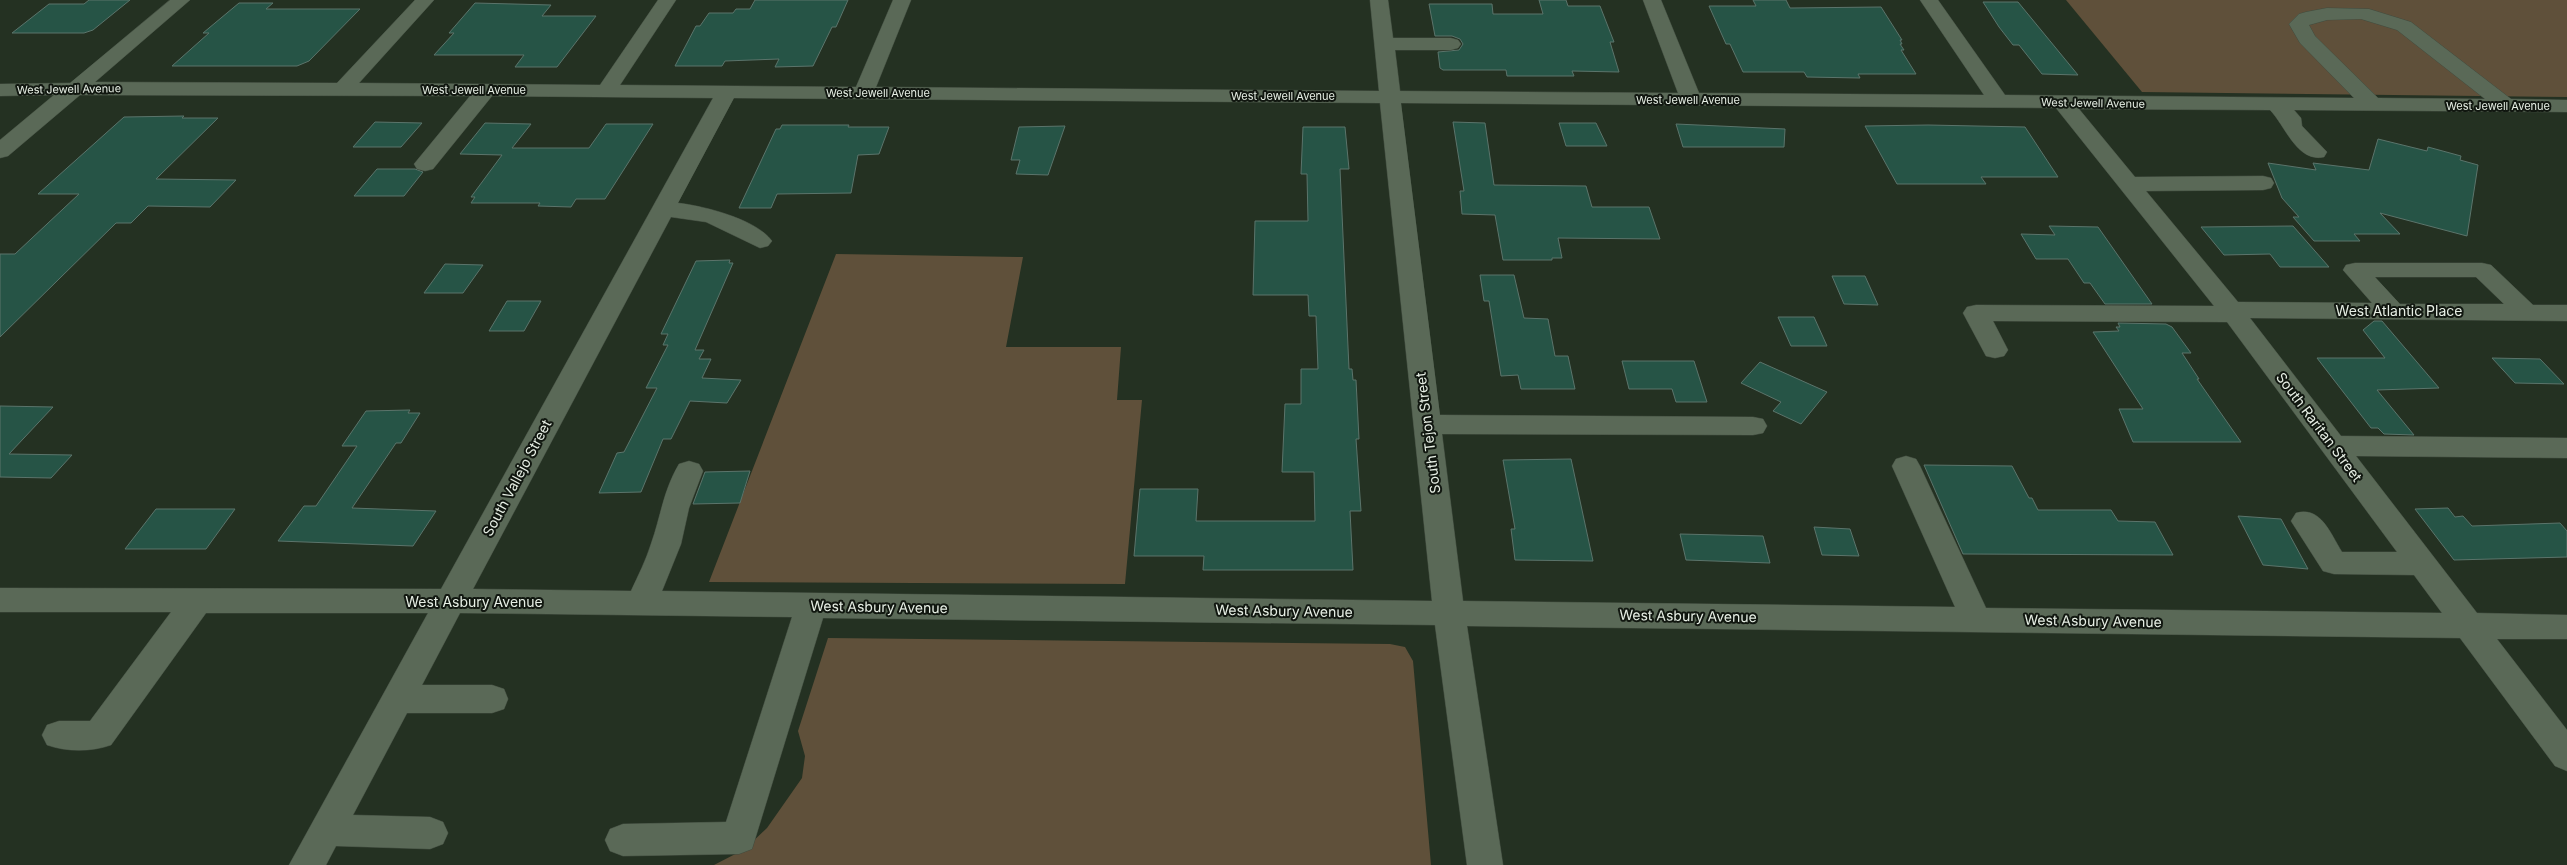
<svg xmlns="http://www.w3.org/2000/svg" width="2567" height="865" font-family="Inter,sans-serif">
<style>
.green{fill:#5f503a}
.building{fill:#265446;stroke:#5b746b}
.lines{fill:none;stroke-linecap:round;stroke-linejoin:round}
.minor-casing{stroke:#414c3f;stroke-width:1}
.minor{fill:#5a6957;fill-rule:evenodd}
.labels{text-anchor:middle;stroke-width:4;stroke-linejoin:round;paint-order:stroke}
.far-street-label{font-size:11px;fill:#e7efe5;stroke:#111710}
.street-label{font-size:14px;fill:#e7efe5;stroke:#111710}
</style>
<rect width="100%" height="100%" fill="#243122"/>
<g class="green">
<polygon points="2066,0 2567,0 2567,97 2142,92"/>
<polygon points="836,254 1023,257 1006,347 1121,347 1117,400 1142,400 1125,584 709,582"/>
<polygon points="828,638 1390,644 1405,647 1413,661 1431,865 714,865 745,849 767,828 802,778 805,756 798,731"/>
</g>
<g class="building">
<polygon points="89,0 130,0 93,30 84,33 12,33 49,4 84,4"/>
<polygon points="755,0 848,0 836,27 832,27 813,66 775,67 779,59 725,61 722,66 675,66 696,26 700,26 709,13 733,13 736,9 750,9"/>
<polygon points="1539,0 1566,0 1568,6 1600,6 1614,42 1610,42 1619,72 1572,71 1574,76 1507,76 1506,70 1443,70 1440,68 1438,52 1459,50 1463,44 1460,39 1452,36 1435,36 1429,4 1492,4 1493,14 1543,14"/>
<polygon points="1753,0 1786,0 1790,8 1881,7 1902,40 1900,40 1902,44 1900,44 1904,50 1901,50 1916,74 1858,74 1860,78 1807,77 1804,72 1743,72 1730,44 1726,44 1709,6 1756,6"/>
<polygon points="1983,2 2018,2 2078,75 2042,74 2019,45 2013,45 1999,27"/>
<polygon points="239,3 273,3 266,9 360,9 309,61 297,66 172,66 209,33 203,33"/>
<polygon points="475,3 551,5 542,16 596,16 557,67 515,67 524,55 434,55 454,33 449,33"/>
<polygon points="184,116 182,118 218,118 156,179 236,180 210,207 148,206 131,223 116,223 0,337 0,254 15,254 79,194 38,194 124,117"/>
<polygon points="375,122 422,123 401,147 353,147"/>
<polygon points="1453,122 1485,123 1494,185 1586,186 1592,207 1649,207 1660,239 1558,238 1562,258 1552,258 1552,260 1503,260 1495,215 1462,214 1460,191 1464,191"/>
<polygon points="485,123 531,124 512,148 589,148 606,124 653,124 605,199 576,199 571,207 538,206 540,203 471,203 475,197 471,197 502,155 460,154"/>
<polygon points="1559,123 1596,123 1607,146 1566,146"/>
<polygon points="1676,124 1785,129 1784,147 1683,147"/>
<polygon points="782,125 849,125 848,127 889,127 879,154 858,155 851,193 777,194 771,208 739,208 776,129 780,129"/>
<polygon points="1928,125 2025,127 2058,177 1981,177 1986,184 1897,184 1865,126"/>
<polygon points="1065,126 1048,175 1016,174 1020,160 1011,160 1019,127"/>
<polygon points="1303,127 1345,127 1349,169 1340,169 1349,369 1352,369 1353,380 1356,380 1359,439 1356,439 1361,511 1350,511 1353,570 1203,570 1204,556 1134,556 1140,489 1198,489 1196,521 1315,521 1314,472 1282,472 1285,404 1301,404 1301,369 1318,369 1316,316 1309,316 1308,295 1253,295 1255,221 1308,221 1307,174 1301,174"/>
<polygon points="2378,139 2427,151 2428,147 2461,156 2460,160 2478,165 2467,236 2380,213 2400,234 2354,234 2360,241 2314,241 2293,217 2299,217 2282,198 2268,163 2316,170 2313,163 2369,170"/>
<polygon points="377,169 415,169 423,172 404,196 354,196"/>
<polygon points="2049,226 2098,227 2152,304 2105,304 2090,283 2084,283 2068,259 2036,259 2021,234 2055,235"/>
<polygon points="2293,226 2329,267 2280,267 2270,254 2224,255 2201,227"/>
<polygon points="730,260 729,263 733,263 695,350 704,350 699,359 711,359 702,378 741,380 727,403 690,401 671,439 663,439 641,492 599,493 617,453 624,452 657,388 646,388 668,345 663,345 668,334 661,334 696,261"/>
<polygon points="445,264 483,265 463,293 424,293"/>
<polygon points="1480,275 1514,275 1524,318 1548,319 1555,356 1568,356 1575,389 1521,389 1518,375 1501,376 1489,301 1484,301"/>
<polygon points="1832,276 1865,276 1878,305 1844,304"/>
<polygon points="507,301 541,301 524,331 489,331"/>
<polygon points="1778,317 1814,317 1827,346 1791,346"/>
<polygon points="2374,321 2382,321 2439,388 2377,390 2414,435 2384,434 2378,428 2371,428 2317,358 2385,358 2363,330"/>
<polygon points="2118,323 2166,324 2172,327 2191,353 2182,353 2199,379 2197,379 2241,442 2133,442 2119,409 2143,409 2093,332 2119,331 2116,327 2120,327"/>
<polygon points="2492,358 2540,359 2564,384 2515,383"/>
<polygon points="1622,361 1694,361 1707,402 1676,402 1672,389 1629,389"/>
<polygon points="1760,362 1827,392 1801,424 1773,411 1781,402 1741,383"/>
<polygon points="0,406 53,407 9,454 72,455 51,478 0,477"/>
<polygon points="410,410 408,413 420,413 401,443 396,443 352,508 436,511 413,546 278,541 304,506 316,506 357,446 342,446 366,411"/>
<polygon points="1571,459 1593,561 1515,560 1511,529 1515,529 1503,460"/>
<polygon points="1924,465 2012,466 2029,498 2032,498 2038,510 2111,510 2118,521 2155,522 2173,555 1963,554"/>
<polygon points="750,471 740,503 693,504 705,472"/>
<polygon points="2448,508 2455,517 2463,516 2472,526 2560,523 2567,531 2567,557 2454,560 2415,509"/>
<polygon points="156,509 235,509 206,549 125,549"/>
<polygon points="2238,516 2281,519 2308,569 2263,565"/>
<polygon points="1814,527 1850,529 1859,556 1822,555"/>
<polygon points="1680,534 1763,536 1770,563 1686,560"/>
</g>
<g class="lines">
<g class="minor-casing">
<path id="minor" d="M170,0H190L95,82L337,83L415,0H434L359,83L600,85L658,0H676L620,85L856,87L893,0H911L876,87L1379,91L1370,0H1388L1393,38H1451L1458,40L1461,44L1458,48L1451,50H1395L1400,91L1678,93L1643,0H1661L1699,93L1984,95L1920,0H1938L2005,95L2354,98L2300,43L2289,24L2299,14L2306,12L2327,8L2369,9L2411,22L2511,99L2567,100V112L2294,110L2301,118L2302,126L2327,152L2324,157C2297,163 2285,125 2270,110L2079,109L2135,177L2263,176L2271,178L2274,183L2271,188L2263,190L2146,191L2238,302L2372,303L2343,270L2346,265L2355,263H2482L2491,265L2533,305H2567V321L2250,318L2341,436L2567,438V458L2356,456L2477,613L2567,615V639H2497L2567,730V771L2555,766L2460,638L1467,626L1503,865H1467L1435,625L823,618L752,849L739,854L623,856L610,851L605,840L610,829L623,824L726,822L792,617L460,613L422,685H492L504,689L508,699L504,709L492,713H407L353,815L430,817L443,822L448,833L443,844L430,849L336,846L326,865H289L428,613H206L111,745C92,752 66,752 47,745L42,735L47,725L59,721H90L171,612H0V588L441,589L713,98L492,96L433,169L425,171L417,169L414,164L470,96L80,95L8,156L0,158V140L54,95L0,96V84L70,83ZM2361,19L2397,30L2485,99L2378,98L2315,36L2309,25L2327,20ZM734,98L1380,103L1432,601L662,591L681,544L689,508L703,471L699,464L689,461L679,464C663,491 661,516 651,544C646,560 638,576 631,591L473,589L671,217L706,222L760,248L768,246L772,241C756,219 704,206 678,203ZM1401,103L2056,108L2214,306L1976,305L1967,307L1963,313L1986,356L1995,358L2004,356L2008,350L1993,321L2227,322L2397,552H2342C2330,533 2321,506 2296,513L2291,521L2323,571L2334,574L2414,575L2442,613L1986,608L1920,466L1916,459L1906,456L1896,459L1892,466L1955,607L1463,601L1442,434L1753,435L1763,433L1767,426L1763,419L1753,417L1440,415ZM2375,277H2476L2504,304H2400Z"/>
</g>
<use href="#minor" class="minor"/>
</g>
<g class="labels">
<g class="far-street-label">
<text transform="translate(69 89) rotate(-1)" y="4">West Jewell Avenue</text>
<text x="474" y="94">West Jewell Avenue</text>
<text x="878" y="97">West Jewell Avenue</text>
<text x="1283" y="100">West Jewell Avenue</text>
<text x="1688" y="104">West Jewell Avenue</text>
<text transform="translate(2093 103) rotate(1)" y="4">West Jewell Avenue</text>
<text x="2498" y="110">West Jewell Avenue</text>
</g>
<g class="street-label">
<text x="2399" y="316">West Atlantic Place</text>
<text transform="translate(2319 427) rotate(53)" y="5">South Raritan Street</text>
<text transform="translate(1428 433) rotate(-97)" y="5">South Tejon Street</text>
<text transform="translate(517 478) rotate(-62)" y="5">South Vallejo Street</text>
<text x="474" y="607">West Asbury Avenue</text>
<text transform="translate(879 607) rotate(1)" y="5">West Asbury Avenue</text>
<text transform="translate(1284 611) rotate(1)" y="5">West Asbury Avenue</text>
<text transform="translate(1688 616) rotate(1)" y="5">West Asbury Avenue</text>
<text transform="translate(2093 621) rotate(1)" y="5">West Asbury Avenue</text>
</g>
</g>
</svg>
